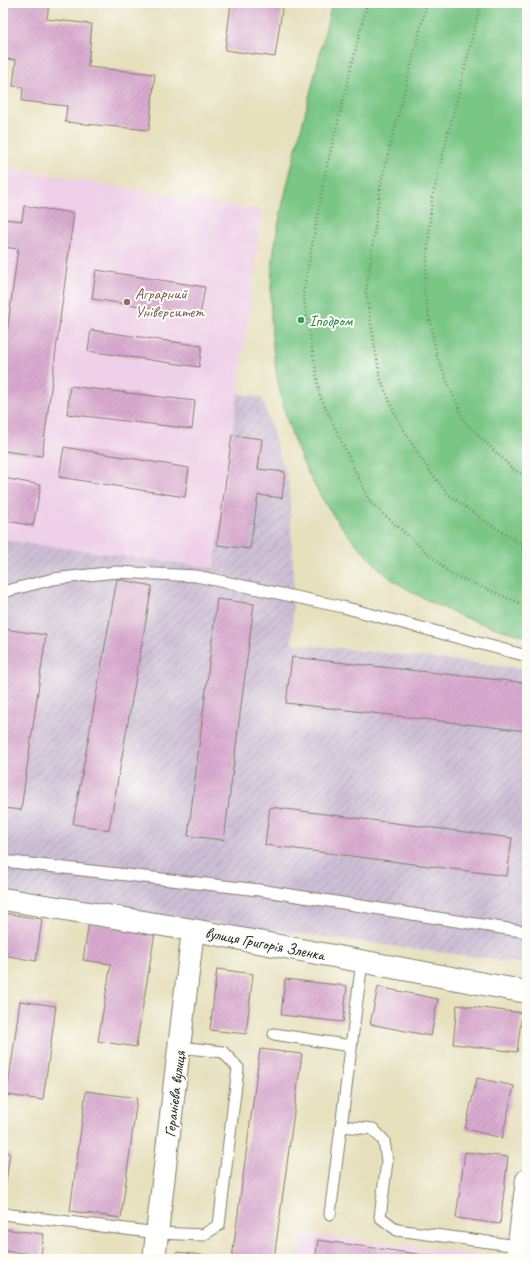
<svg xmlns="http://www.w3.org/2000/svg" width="530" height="1262" font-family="Caveat,sans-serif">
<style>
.built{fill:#eed0e8}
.industrial{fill:url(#industrial-furrows)}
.grass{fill:#79c685;stroke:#4a7150}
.building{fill:url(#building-hatch)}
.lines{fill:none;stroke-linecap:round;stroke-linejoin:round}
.lane-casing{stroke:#817e6c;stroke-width:13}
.street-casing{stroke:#817e6c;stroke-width:24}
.path{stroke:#817e6c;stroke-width:2.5;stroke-dasharray:1 3;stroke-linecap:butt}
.lane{stroke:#fff;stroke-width:11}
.street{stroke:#fff;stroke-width:22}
.education-dot{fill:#8d6e63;stroke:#fdfcf7;stroke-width:1.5}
.leisure-dot{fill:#2e9e5b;stroke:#fdfcf7;stroke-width:1.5}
.labels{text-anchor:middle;stroke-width:4;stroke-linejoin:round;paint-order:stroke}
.education-label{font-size:16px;fill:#785e54;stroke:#fdfcf7;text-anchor:start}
.leisure-label{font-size:16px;fill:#27864d;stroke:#fdfcf7;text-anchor:start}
.street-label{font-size:16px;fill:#1c1c1c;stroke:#fdfcf7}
</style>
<defs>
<pattern id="industrial-furrows" width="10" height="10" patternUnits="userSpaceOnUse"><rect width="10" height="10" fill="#ccbed4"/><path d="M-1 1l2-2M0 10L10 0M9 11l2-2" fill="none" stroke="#afa3b5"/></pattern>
<pattern id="building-hatch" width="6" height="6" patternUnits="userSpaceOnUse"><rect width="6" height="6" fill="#daaad0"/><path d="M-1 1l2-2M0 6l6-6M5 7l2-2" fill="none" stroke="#ba92b2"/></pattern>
</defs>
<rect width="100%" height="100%" fill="#fdfcf7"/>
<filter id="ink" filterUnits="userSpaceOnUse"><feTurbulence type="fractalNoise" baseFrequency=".025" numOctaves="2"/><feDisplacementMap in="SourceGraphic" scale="8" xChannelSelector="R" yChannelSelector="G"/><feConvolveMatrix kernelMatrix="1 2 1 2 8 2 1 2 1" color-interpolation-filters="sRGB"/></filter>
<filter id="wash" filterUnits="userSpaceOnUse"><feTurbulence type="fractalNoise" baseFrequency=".012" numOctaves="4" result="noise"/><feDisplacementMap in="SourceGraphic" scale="16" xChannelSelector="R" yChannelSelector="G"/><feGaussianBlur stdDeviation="0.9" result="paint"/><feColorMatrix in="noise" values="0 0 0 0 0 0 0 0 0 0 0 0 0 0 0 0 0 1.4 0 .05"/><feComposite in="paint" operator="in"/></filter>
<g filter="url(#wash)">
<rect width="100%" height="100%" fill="#e6e0bd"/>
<g class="built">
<polygon points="3,167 263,211 214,568 3,540"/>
<polygon points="300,1233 508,1258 297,1259"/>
</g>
<polygon class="industrial" points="238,393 262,398 289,483 294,585 292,643 527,669 527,964 3,894 3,540 214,568"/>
<path class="grass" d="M332,3H527V636C481,626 436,608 396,582C382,573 371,560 360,548C289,472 265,371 272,270C275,230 286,191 295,153C308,103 320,53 332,3Z"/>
<g id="blocks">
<g class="building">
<polygon points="3,3 49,3 47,19 92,24 88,67 155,74 149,130 65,122 67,106 22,101 23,87 13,86 16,60 3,59"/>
<polygon points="231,3 283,3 275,57 225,50"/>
<polygon points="24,206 74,213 42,456 3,451 3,363 18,249 3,247 3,219 22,221"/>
<polygon points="96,270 205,287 200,315 92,299"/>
<polygon points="91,330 202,346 199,367 88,351"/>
<polygon points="70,386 195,401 192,429 67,414"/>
<polygon points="232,435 262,439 258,469 285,472 282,498 258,495 250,549 217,545"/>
<polygon points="64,447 189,468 185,497 59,477"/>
<polygon points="3,478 41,485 33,526 3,520"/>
<polygon points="117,579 152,586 109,830 73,824"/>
<polygon points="217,599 254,604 224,840 188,836"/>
<polygon points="3,629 46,635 21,810 3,808"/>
<polygon points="292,657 527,683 527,731 286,703"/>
<polygon points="270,807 512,838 507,876 265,845"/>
<polygon points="3,913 42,919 36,961 3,955"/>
<polygon points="89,922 155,933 136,1047 98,1041 111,964 83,960"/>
<polygon points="217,969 253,974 246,1034 210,1030"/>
<polygon points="285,979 347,986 343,1022 281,1015"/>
<polygon points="378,987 438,999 431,1036 370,1024"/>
<polygon points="20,1001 56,1006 43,1100 7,1095"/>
<polygon points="457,1005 522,1013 517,1052 453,1044"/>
<polygon points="260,1049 302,1054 274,1259 238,1259 232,1258"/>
<polygon points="477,1078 514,1086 502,1138 465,1129"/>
<polygon points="86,1091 137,1098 121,1218 70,1211"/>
<polygon points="3,1152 10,1153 4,1197 3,1197"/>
<polygon points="465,1152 508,1157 500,1224 456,1218"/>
<polygon points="3,1229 44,1234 41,1255 3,1251"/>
<polygon points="318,1240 445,1258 445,1259 315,1259"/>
<polygon points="177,1252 217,1257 217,1259 176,1259"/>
</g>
</g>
</g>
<g filter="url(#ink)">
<use href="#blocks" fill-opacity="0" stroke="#817e6c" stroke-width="1"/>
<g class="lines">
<g class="lane-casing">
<g id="lane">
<polyline points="3,592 53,579 116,572 196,576 343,607 527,656"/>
<polyline points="3,861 259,890 527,932"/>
<polyline points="274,1034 351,1046"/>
<polyline points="341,1126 373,1129 384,1141 387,1161 380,1217 397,1230 519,1246"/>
<polyline points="3,1214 158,1233 203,1235 219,1225 238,1068 223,1052 180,1047"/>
<polyline points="330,1214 362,961"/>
</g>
</g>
<g class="street-casing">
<g id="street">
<polyline points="3,899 193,930 527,992"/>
<polyline points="154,1259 193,930"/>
<polyline points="517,1259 527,1180"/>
</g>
</g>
<g class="path">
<polyline points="367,3 326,170 303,294 320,396 370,502 451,574 527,606"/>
<polyline points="427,3 381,182 366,293 380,378 396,416 423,462 448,494 485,521 521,544 527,546"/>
<polyline points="481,3 432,198 424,291 437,357 464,421 514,470 527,477"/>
</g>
<use href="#lane" class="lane"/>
<use href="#street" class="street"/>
</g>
</g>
<circle class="education-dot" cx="127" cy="302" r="4"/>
<circle class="leisure-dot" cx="301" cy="320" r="4"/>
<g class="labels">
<g class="education-label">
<text x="135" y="299">Аграрний<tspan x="135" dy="18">Університет</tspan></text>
</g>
<g class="leisure-label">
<text x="309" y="326">Іподром</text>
</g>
<g class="street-label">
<text transform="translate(265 943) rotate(11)" y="6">вулиця Григорія Зленка</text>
<text transform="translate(174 1094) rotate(-83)" y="6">Геранієва вулиця</text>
</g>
</g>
<rect width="530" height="1262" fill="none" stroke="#fdfcf7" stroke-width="16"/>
</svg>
